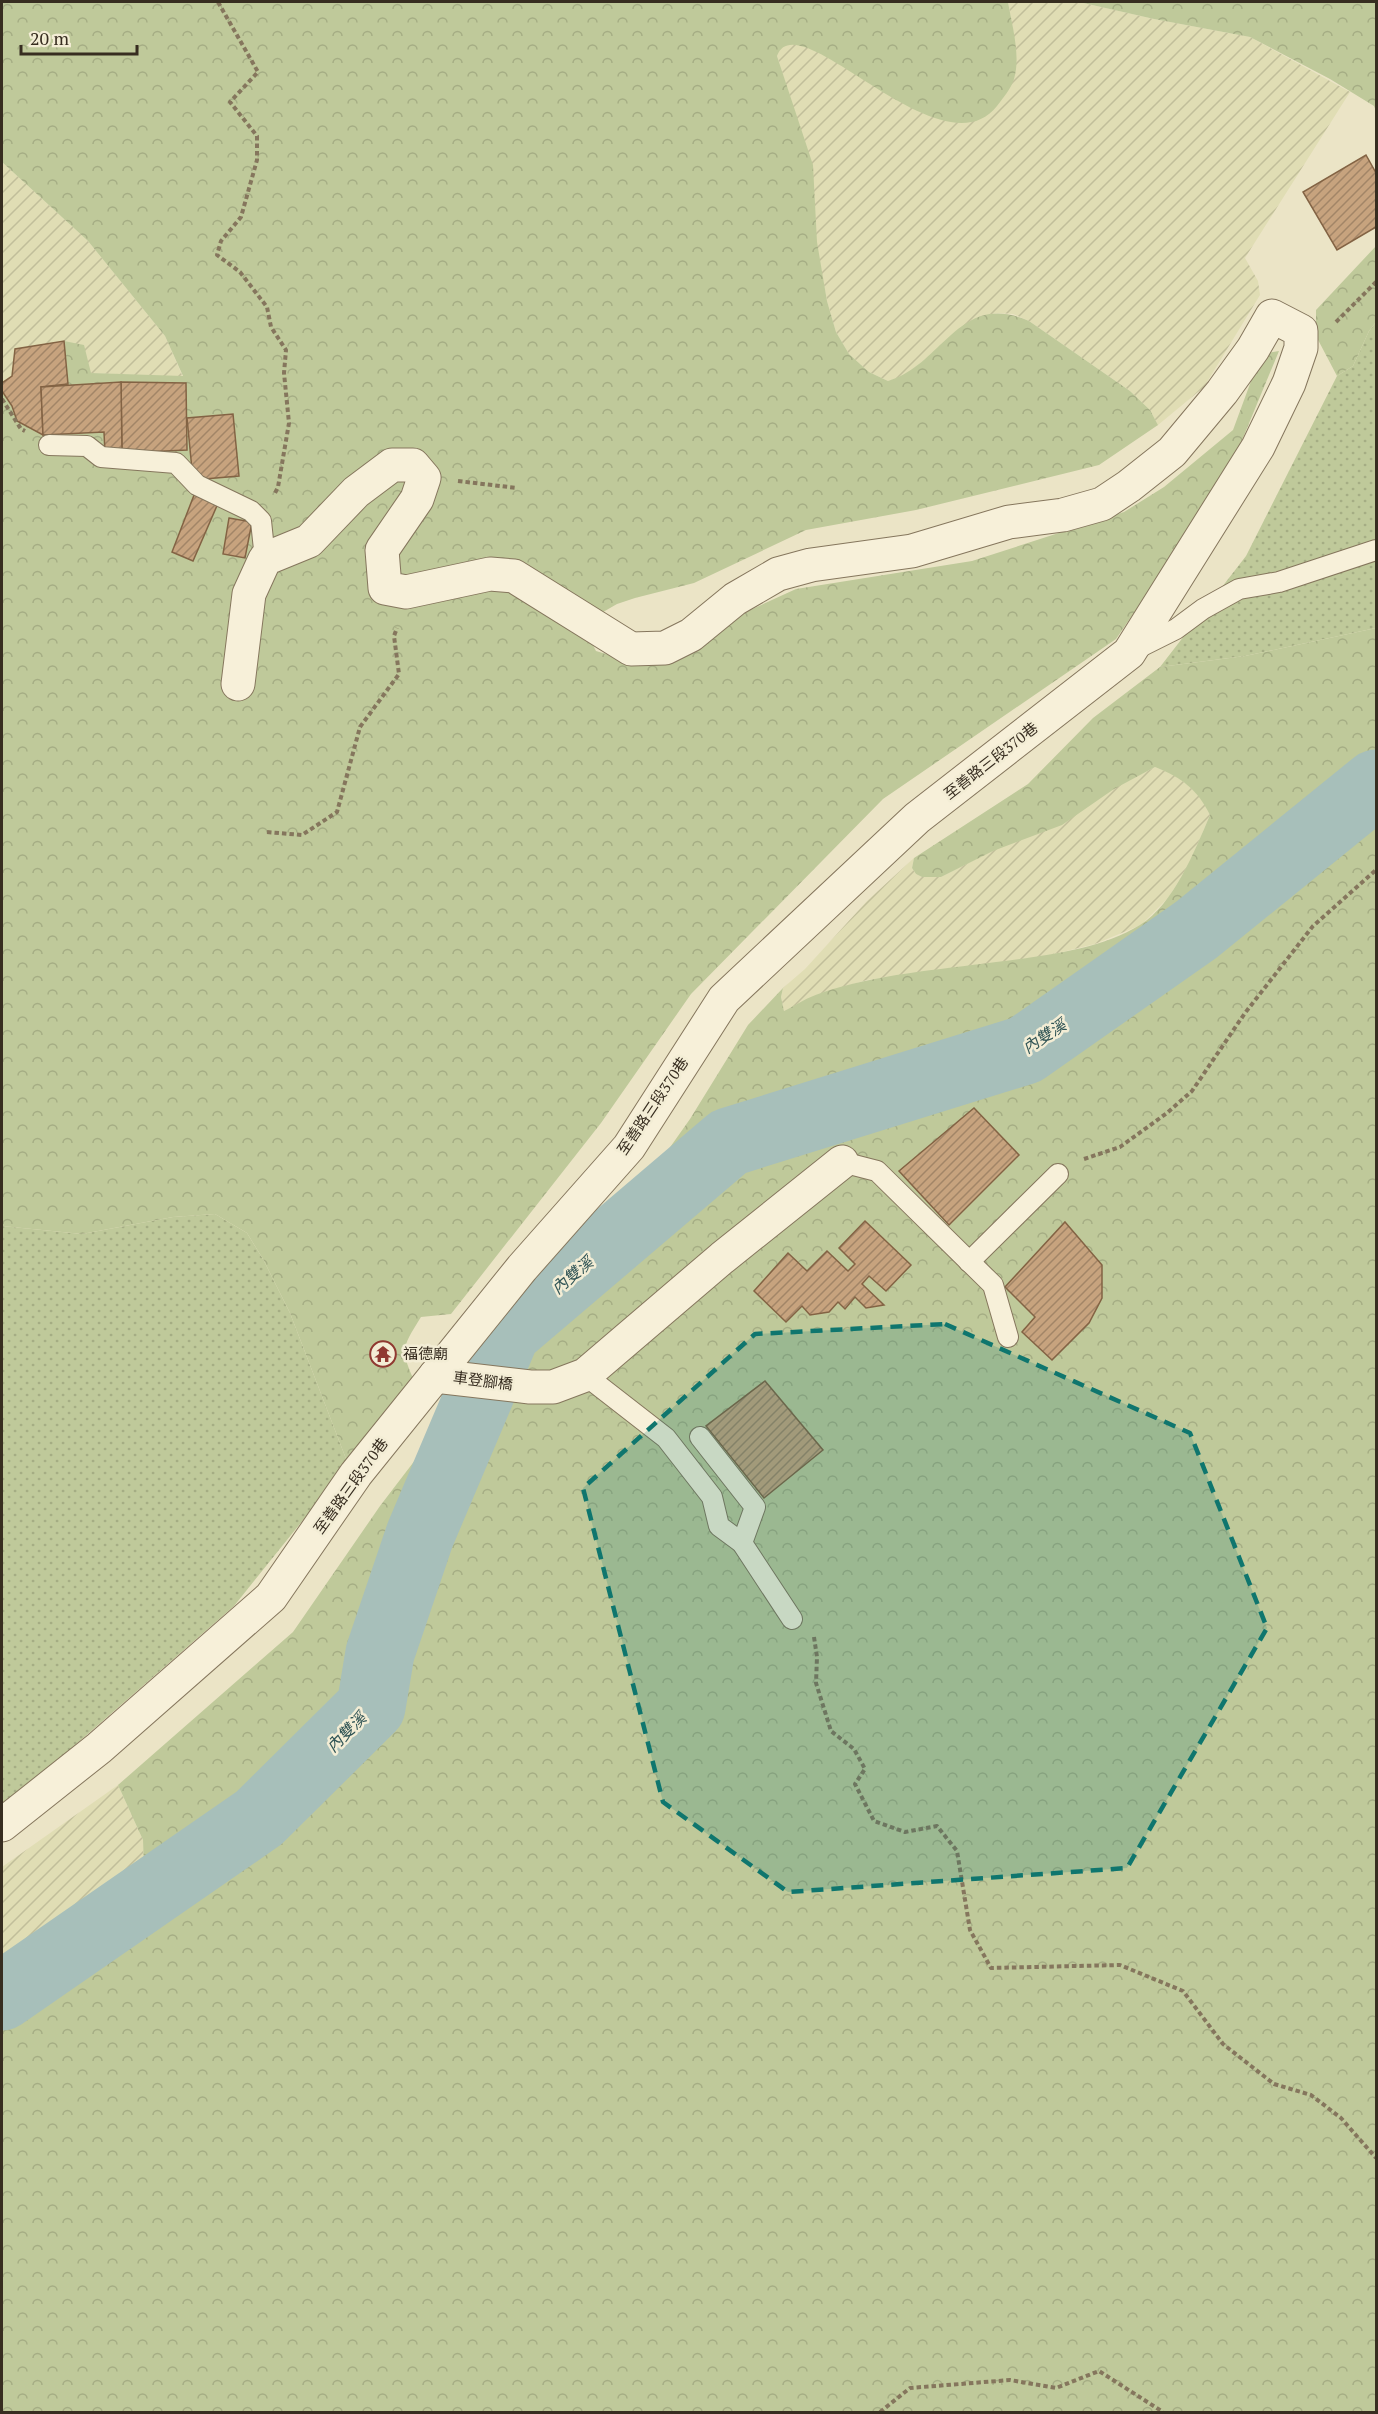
<svg xmlns="http://www.w3.org/2000/svg" width="1378" height="2414" font-family="'PT Serif','Noto Sans TC',serif">
<style>
.farmland{fill:url(#farmland-furrows)}
.grass{fill:url(#grass-dots)}
.forest{fill:url(#forest-crowns)}
.lines{fill:none;stroke-linecap:round;stroke-linejoin:round}
.river{stroke:#a7bfba;stroke-width:69}
.building{fill:url(#building-hatch);stroke:#836344;stroke-width:1.5}
.service-casing{stroke:#85765d;stroke-width:22}
.minor-casing{stroke:#85765d;stroke-width:35}
.path{stroke:#85765d;stroke-width:4;stroke-dasharray:4.5 3;stroke-linecap:butt}
.service{stroke:#f7f0d9;stroke-width:20}
.minor{stroke:#f7f0d9;stroke-width:33}
.marked{fill:#0f766e;fill-opacity:0.2;stroke:#0f766e;stroke-width:4.5;stroke-dasharray:12 8;stroke-linejoin:round}
.labels{text-anchor:middle;stroke-width:5;stroke-linejoin:round;paint-order:stroke}
.street-label{font-size:15px;fill:#372d20;stroke:#f3edd5}
.poi-label{font-size:15px;fill:#372d20;stroke:#f3edd5;text-anchor:start}
.water-label{font-size:16px;font-style:italic;fill:#305455;stroke:#f3edd5}
</style>
<defs>
<pattern id="farmland-furrows" width="10" height="10" patternUnits="userSpaceOnUse" patternTransform="scale(1.5)"><rect width="10" height="10" fill="#e0ddb4"/><path d="M-1 1l2-2M0 10L10 0M9 11l2-2" fill="none" stroke="#c1be9a"/></pattern>
<pattern id="grass-dots" width="8" height="8" patternUnits="userSpaceOnUse" patternTransform="scale(1.5)"><rect width="8" height="8" fill="#bfc99a"/><path d="M2 2h.1M6 6h.1" fill="none" stroke="#a5ad84" stroke-width="1.8" stroke-linecap="round"/></pattern>
<pattern id="forest-crowns" width="20" height="18" patternUnits="userSpaceOnUse" patternTransform="scale(1.5)"><rect width="20" height="18" fill="#bfc99a"/><path d="M2 6a3 3 0 1 1 6 0M12 15a3 3 0 1 1 6 0" fill="none" stroke="#a5ad84"/></pattern>
<pattern id="building-hatch" width="6" height="6" patternUnits="userSpaceOnUse" patternTransform="scale(1.5)"><rect width="6" height="6" fill="#c7a37e"/><path d="M-1 1l2-2M0 6l6-6M5 7l2-2" fill="none" stroke="#a28567"/></pattern>
</defs>
<rect width="100%" height="100%" fill="#ebe4c6"/>
<g class="farmland">
<polygon points="1008,2 1079,2 1154,19 1250,37 1350,92 1245,258 1258,281 1260,295 1204,387 1158,425 1150,410 1130,391 1029,321 1013,314 998,313 979,317 904,376 888,381 869,372 849,354 836,332 827,301 789,94 777,56 778,50 791,39 807,38 841,58 907,101 1014,79 1014,35"/>
<polygon points="2,162 88,241 165,336 183,377 90,373 12,376 2,383"/>
<polygon points="1155,767 1173,774 1188,785 1202,798 1210,815 1190,862 1169,897 1141,925 1095,944 1046,956 867,980 819,994 784,1011 781,997 783,988 805,969 867,901 914,858 912,868 916,874 922,877 941,877"/>
<polygon points="118,1785 143,1840 144,1872 128,1911 103,1935 2,1986 2,1867"/>
</g>
<g class="grass">
<polygon points="1376,322 1376,628 1245,656 1160,667 1246,556 1337,376 1353,366 1369,331"/>
<polygon points="215,1214 247,1233 263,1259 290,1313 348,1464 234,1606 2,1809 2,1508 3,1504 2,1494 2,1226 82,1234 173,1217"/>
</g>
<g class="forest">
<path d="M2,2H1008C1012,25 1021,56 1014,79C1011,89 1003,98 997,106C941,177 798,0 777,56L813,165L817,242L827,301L836,332L849,354L869,372L888,381C943,365 959,290 1029,321L1130,391L1150,410L1158,425L1099,465L916,510L806,530L694,583L635,598L617,604L591,619L588,635L596,651L640,664L688,655L748,611L796,589L972,561L1124,512L1164,487L1233,430L1261,354L1279,351L1240,445L1187,535L1116,639L883,799L691,994L601,1123L451,1314L421,1317C404,1345 399,1348 414,1380L348,1464L290,1313L263,1259L247,1233L215,1214L173,1217L82,1234L2,1226V383L12,376L15,349L64,341L84,345L91,373L183,376L165,336L88,241L2,162Z"/>
<polygon points="1079,2 1376,2 1376,111 1374,106 1330,79 1250,37 1154,19"/>
<polygon points="1376,246 1376,322 1369,331 1353,366 1337,376 1316,336 1316,310"/>
<path d="M1376,628V2412H2V1986L103,1935L128,1911L144,1872L143,1840L118,1785L293,1632L380,1506L464,1396L511,1323L570,1258L637,1194L690,1119L748,1025L783,988L781,997L784,1011C796,1005 808,997 821,993C877,974 937,970 996,962C1043,956 1099,950 1140,925C1174,904 1195,850 1210,815C1198,790 1181,777 1155,767L1114,789L1062,825L993,851L941,877H922L916,874L912,868L914,858L1028,784L1093,718L1160,667L1245,656Z"/>
</g>
<g class="lines">
<polyline class="river" points="2,1996 259,1818 371,1707 380,1653 420,1535 506,1332 729,1142 1025,1050 1196,930 1376,784"/>
</g>
<g class="building">
<polygon points="1366,155 1376,173 1376,227 1337,250 1303,192"/>
<polygon points="64,341 68,384 41,387 43,435 17,421 12,406 2,391 2,383 12,376 15,349"/>
<polygon points="121,382 186,383 187,450 122,453"/>
<polygon points="121,382 122,453 105,454 104,432 43,435 41,387"/>
<polygon points="233,414 239,476 193,480 187,418"/>
<polygon points="196,490 219,501 193,561 172,552"/>
<polygon points="229,518 252,522 245,558 223,554"/>
<polygon points="974,1108 1019,1155 949,1225 899,1171"/>
<polygon points="865,1221 911,1265 886,1291 869,1276 862,1284 884,1305 866,1308 855,1297 845,1309 838,1302 829,1312 810,1315 802,1306 786,1322 754,1291 788,1253 807,1271 827,1251 848,1271 855,1264 839,1248"/>
<polygon points="1065,1222 1102,1265 1102,1298 1089,1323 1052,1360 1022,1332 1035,1317 1005,1287"/>
<polygon points="765,1381 823,1450 764,1498 706,1426"/>
</g>
<g class="lines">
<g class="service-casing">
<g id="service">
<polyline points="49,445 87,446 101,457 176,463 197,485 251,511 261,521 265,559"/>
<polyline points="1134,650 1176,629 1203,609 1239,589 1279,582 1376,550"/>
<polyline points="842,1162 877,1171 993,1285 1008,1337"/>
<polyline points="969,1262 1058,1174"/>
<polyline points="585,1375 666,1438 712,1497 719,1526 742,1543 792,1619"/>
<polyline points="700,1437 755,1507 742,1543"/>
</g>
</g>
<g class="minor-casing">
<g id="minor">
<polyline points="435,1376 530,1387 553,1387 585,1375 722,1258 842,1162"/>
<polyline points="2,1825 99,1748 271,1597 356,1474 522,1268 629,1147 724,999 917,818 1129,653 1258,447 1289,383 1301,348 1301,331 1272,316 1253,349 1222,392 1172,452 1129,486 1102,504 1063,515 1009,522 912,551 811,565 778,574 735,599 691,635 665,648 631,649 514,576 490,574 406,592 385,588 382,550 417,499 424,478 413,465 392,465 356,492 309,541 265,559 249,594 238,684"/>
</g>
</g>
<g class="path">
<polyline points="218,2 258,72 230,102 257,136 257,160 241,217 221,241 217,255 240,272 267,307 271,327 286,350 284,373 289,423 278,487 275,493"/>
<polyline points="1336,322 1376,282"/>
<polyline points="2,399 21,429 25,431"/>
<polyline points="458,481 517,488"/>
<polyline points="267,832 302,835 337,812 360,727 399,674 394,636 397,628"/>
<polyline points="1084,1159 1120,1147 1167,1113 1192,1091 1245,1013 1313,926 1376,870"/>
<polyline points="814,1637 817,1657 816,1683 831,1731 854,1749 865,1769 855,1784 874,1821 905,1832 937,1826 957,1851 970,1930 991,1968 1120,1965 1183,1991 1223,2044 1274,2084 1311,2095 1341,2118 1376,2158"/>
<polyline points="880,2412 910,2388 1010,2380 1056,2388 1099,2371 1163,2412"/>
</g>
<use href="#service" class="service"/>
<use href="#minor" class="minor"/>
</g>
<path class="marked" d="M945,1324L1190,1433L1267,1628L1127,1868L788,1892L663,1802L583,1488L755,1334Z"/>
<defs>
<g id="temple-ring" transform="scale(1.35)"><circle r="9.5" fill="#f3edd5" stroke="#903931" stroke-width="1.5"/><path d="M0-6L5-2H3V0L6.5 2.5H4V6H1.5V3h-3V6H-4V2.5H-6.5L-3 0V-2H-5Z" fill="#903931"/></g>
</defs>
<g fill-rule="evenodd">
<use href="#temple-ring" x="383" y="1354"/>
</g>
<g class="labels">
<g class="street-label">
<text transform="translate(991 761) rotate(-38)" y="5">至善路三段370巷</text>
<text transform="translate(653 1106) rotate(-56)" y="5">至善路三段370巷</text>
<text transform="translate(483 1381) rotate(7)" y="5">車登腳橋</text>
<text transform="translate(351 1486) rotate(-54)" y="5">至善路三段370巷</text>
</g>
<g class="poi-label">
<text x="403" y="1359">福德廟</text>
</g>
<g class="water-label">
<text transform="translate(1044 1036) rotate(-33)" y="6">內雙溪</text>
<text transform="translate(572 1275) rotate(-40)" y="6">內雙溪</text>
<text transform="translate(346 1732) rotate(-45)" y="6">內雙溪</text>
</g>
</g>
<rect width="1378" height="2414" fill="none" stroke="#372d20" stroke-width="6"/>
<path d="M21 45v9h116v-9" fill="none" stroke="#372d20" stroke-width="3"/>
<text x="30" y="45" font-size="18" fill="#372d20" stroke="#f3edd5" stroke-width="4.5" paint-order="stroke">20 m</text>
</svg>
